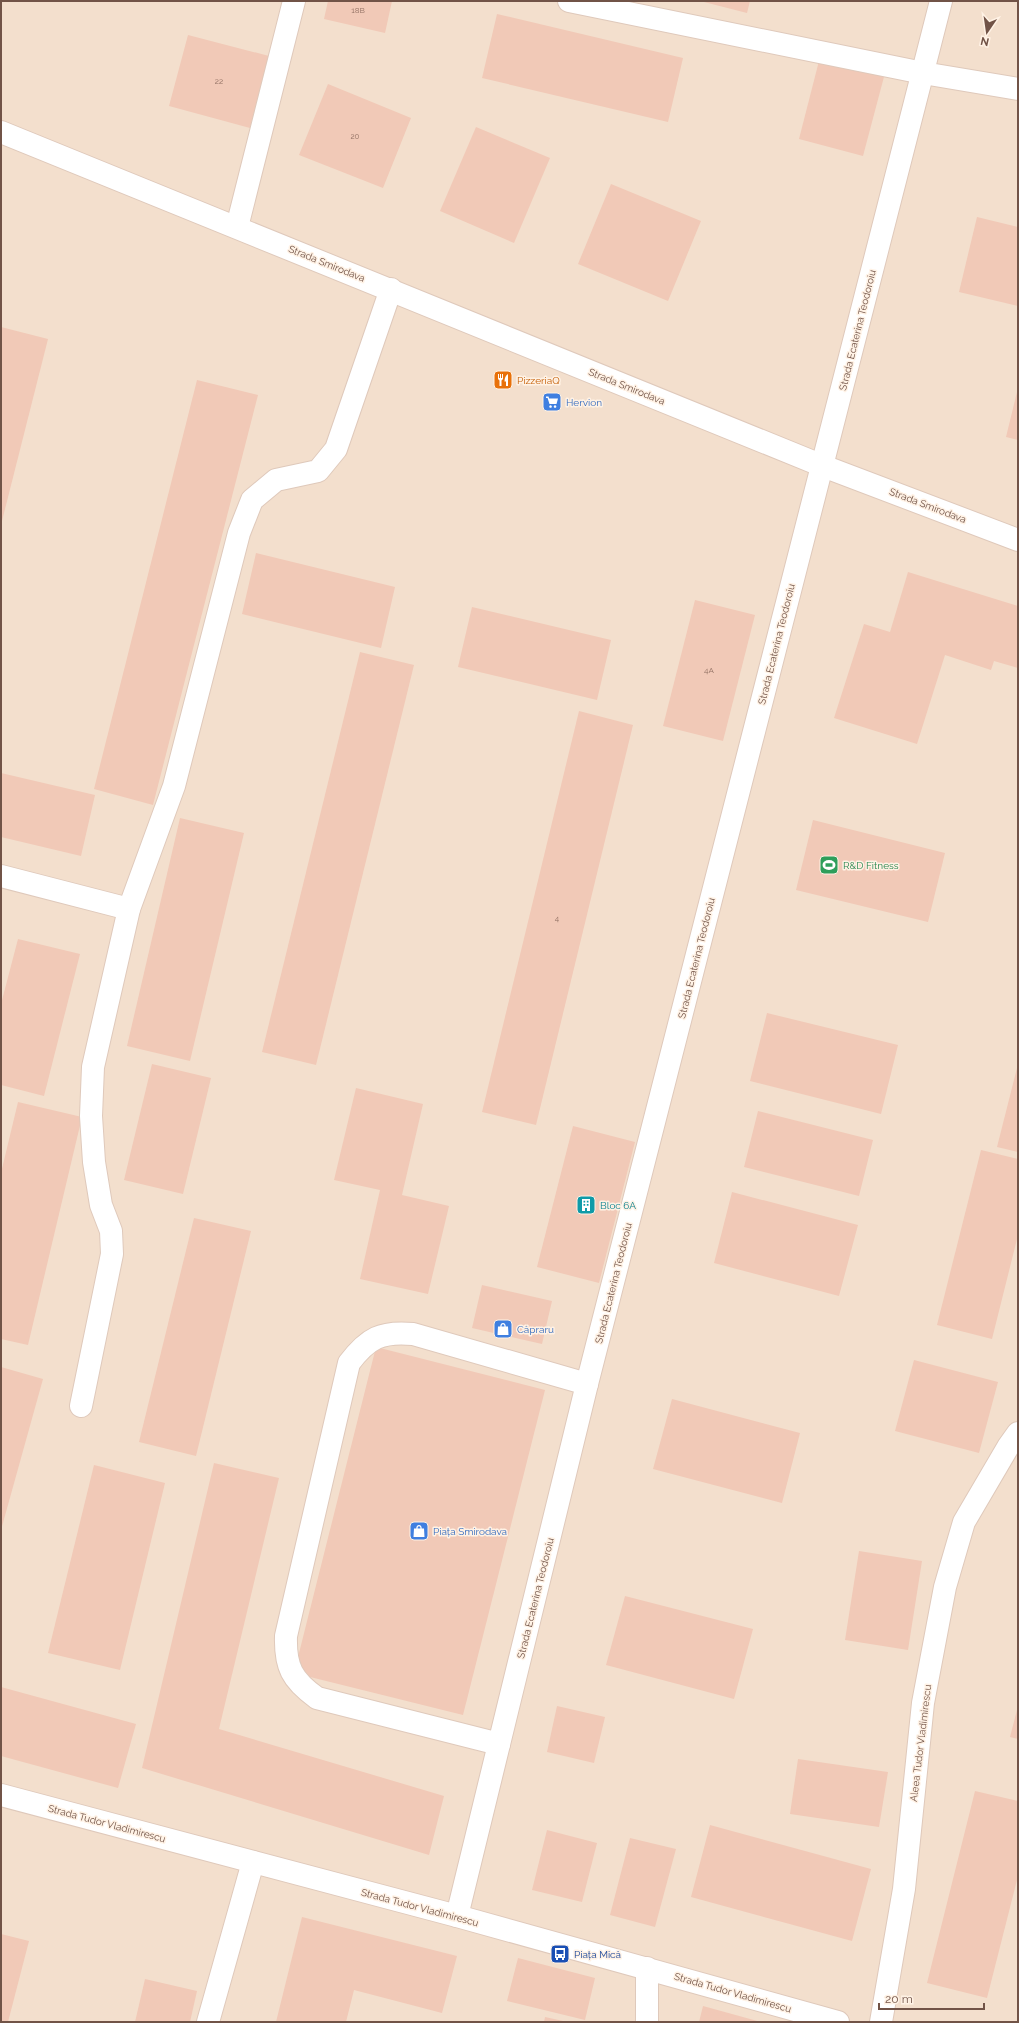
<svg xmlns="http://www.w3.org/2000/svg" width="1019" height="2023" font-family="Raleway,sans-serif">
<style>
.residential{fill:#f3dfcd}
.building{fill:#f1c9b7}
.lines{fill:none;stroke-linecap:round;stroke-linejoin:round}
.minor-casing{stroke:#dfc9bb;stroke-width:24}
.minor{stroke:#fff;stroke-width:22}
.labels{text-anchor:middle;stroke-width:3;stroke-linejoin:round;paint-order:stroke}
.number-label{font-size:8px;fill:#917063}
.street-label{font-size:10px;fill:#715347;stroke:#fff2e5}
.food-label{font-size:10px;fill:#c56008;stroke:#fff2e5;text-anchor:start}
.shop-label{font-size:10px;fill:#366cbe;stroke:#fff2e5;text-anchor:start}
.leisure-label{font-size:10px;fill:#27864d;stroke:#fff2e5;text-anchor:start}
.culture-label{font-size:10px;fill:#0d838f;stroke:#fff2e5;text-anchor:start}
.transit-label{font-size:10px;fill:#164399;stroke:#fff2e5;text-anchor:start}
</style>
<rect width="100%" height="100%" fill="#fceedf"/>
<rect class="residential" x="1" y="1" width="1017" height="2021"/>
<g class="building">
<polygon points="328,1 392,1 385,33 324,19"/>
<polygon points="700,1 750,1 747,13"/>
<polygon points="497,14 683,58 668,122 482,78"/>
<polygon points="188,35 269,56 250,128 169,106"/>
<polygon points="820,57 885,73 863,156 799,139"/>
<polygon points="328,84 411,118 383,188 299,155"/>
<polygon points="476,127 550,158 514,243 440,211"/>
<polygon points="611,184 701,221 668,301 578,264"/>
<polygon points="977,217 1018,227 1018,306 959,292"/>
<polygon points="1,327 48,339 2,521 1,521"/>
<polygon points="197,380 258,395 153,805 94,789"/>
<polygon points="1017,392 1018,392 1018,440 1006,437"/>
<polygon points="256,553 395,587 381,648 242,614"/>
<polygon points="908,572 1018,606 1018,668 994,661 991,670 945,655 917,744 834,718 864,624 890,632"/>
<polygon points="695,600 755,615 723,741 663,726"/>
<polygon points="472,607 611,640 597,700 458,667"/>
<polygon points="360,652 414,665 316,1065 262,1052"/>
<polygon points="579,711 633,725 536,1125 482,1112"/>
<polygon points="1,773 95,795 81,856 1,837"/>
<polygon points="180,818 244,833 190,1061 127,1046"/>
<polygon points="813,820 945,853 928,922 796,890"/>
<polygon points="18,939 80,954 44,1096 1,1085 1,1004"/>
<polygon points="767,1013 898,1045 881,1114 750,1081"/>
<polygon points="152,1064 211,1078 183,1194 124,1180"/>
<polygon points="1017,1068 1018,1068 1018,1152 997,1147"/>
<polygon points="356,1088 423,1104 402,1195 449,1206 428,1294 360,1279 380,1190 334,1180"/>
<polygon points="18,1102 82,1117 28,1345 1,1339 1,1173"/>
<polygon points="758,1111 873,1140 859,1196 744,1167"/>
<polygon points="573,1126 635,1142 599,1283 537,1267"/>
<polygon points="981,1150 1018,1159 1018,1235 992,1339 937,1325"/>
<polygon points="732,1192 858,1225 839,1296 714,1263"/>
<polygon points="194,1218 251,1231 196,1456 139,1442"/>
<polygon points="482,1285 552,1301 542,1344 472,1328"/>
<polygon points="376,1347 545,1390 463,1715 294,1673"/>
<polygon points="914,1360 998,1382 979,1453 895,1431"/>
<polygon points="1,1367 43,1379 1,1530"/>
<polygon points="672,1399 800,1433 782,1503 653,1469"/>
<polygon points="214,1463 279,1478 219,1729 444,1796 429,1855 142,1768"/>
<polygon points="94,1465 165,1483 120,1670 48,1653"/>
<polygon points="859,1551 922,1561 908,1650 845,1640"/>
<polygon points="625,1596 753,1629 734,1699 606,1665"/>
<polygon points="1,1687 136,1724 118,1788 1,1756"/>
<polygon points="557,1706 605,1717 594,1763 547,1752"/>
<polygon points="1017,1710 1018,1710 1018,1739 1010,1737"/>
<polygon points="798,1759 888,1772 879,1827 790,1814"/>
<polygon points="975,1791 1018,1801 1018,1876 987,1998 927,1983"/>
<polygon points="710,1825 871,1869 852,1941 691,1897"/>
<polygon points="547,1830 597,1843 582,1902 532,1890"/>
<polygon points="630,1838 676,1849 655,1927 610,1915"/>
<polygon points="302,1917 457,1956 442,2013 354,1990 346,2022 276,2022"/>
<polygon points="1,1934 29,1941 8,2022 1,2022"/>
<polygon points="518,1958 595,1978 585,2020 507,2001"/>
<polygon points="145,1979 197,1991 190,2022 135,2022"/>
<polygon points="703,2006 761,2022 699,2022"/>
<polygon points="545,2017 563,2021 563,2022 544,2022"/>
</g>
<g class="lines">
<g class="minor-casing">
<g id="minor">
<polyline points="569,1 923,73 1018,89"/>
<polyline points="1,132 823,466 1018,540"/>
<polyline points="237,227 294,1"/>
<polyline points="1,876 129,909"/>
<polyline points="81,1406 112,1254 111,1231 101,1205 94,1162 91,1116 93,1067 129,909 174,786 239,533 252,500 276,480 318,471 336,449 391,289"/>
<path d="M499,1744L317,1698C292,1680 285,1667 286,1636L349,1363C368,1338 381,1331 413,1334L587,1384"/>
<polyline points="1,1795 457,1916 838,2022"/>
<polyline points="457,1916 587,1384 941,1"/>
<polyline points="208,2022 253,1862"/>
<polyline points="647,2022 647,1968"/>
<polyline points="881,2022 904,1889 923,1703 945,1587 964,1522 1008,1447 1018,1433"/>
</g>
</g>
<use href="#minor" class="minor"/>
</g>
<defs>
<g id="restaurant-square" transform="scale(1)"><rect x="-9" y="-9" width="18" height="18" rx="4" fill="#e8710a" stroke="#fff2e5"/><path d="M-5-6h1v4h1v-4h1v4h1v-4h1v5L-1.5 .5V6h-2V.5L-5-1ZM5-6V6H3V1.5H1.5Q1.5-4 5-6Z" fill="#fff"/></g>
<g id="supermarket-square" transform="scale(1)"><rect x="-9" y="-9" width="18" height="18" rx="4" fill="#3f7fe0" stroke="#fff2e5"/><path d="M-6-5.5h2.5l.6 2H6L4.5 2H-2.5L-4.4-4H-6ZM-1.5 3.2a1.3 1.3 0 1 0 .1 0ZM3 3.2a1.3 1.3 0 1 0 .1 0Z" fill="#fff"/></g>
<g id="stadium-square" transform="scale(1)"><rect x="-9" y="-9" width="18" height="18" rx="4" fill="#2e9e5b" stroke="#fff2e5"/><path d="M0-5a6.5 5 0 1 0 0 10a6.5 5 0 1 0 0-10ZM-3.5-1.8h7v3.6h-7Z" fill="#fff"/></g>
<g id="building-square" transform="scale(1)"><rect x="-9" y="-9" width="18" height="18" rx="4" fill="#0f9aa8" stroke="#fff2e5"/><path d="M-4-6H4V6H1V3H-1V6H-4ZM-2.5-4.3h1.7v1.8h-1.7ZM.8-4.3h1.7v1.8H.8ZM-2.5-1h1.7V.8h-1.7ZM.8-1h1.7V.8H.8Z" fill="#fff"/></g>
<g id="shop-square" transform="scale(1)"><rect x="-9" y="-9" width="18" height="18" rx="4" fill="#3f7fe0" stroke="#fff2e5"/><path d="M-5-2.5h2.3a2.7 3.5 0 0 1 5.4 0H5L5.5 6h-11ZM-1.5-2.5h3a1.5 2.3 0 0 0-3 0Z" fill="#fff"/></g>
<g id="bus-square" transform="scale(1)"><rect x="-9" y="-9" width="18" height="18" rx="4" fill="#1a4fb4" stroke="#fff2e5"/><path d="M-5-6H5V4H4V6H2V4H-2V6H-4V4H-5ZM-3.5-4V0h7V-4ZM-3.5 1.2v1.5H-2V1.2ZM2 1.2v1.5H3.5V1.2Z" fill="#fff"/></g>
</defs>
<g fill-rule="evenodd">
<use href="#restaurant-square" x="503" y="380"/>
<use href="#supermarket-square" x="552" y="402"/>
<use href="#stadium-square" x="829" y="865"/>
<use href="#building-square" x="586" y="1205"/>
<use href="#shop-square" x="503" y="1329"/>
<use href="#shop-square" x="419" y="1531"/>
<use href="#bus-square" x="560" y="1954"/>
</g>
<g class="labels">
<g class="number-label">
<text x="358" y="13">18B</text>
<text x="219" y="84">22</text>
<text x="355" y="139">20</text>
<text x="709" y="673">4A</text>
<text x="557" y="921">4</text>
</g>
<g class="street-label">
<text transform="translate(327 263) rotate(22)" y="4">Strada Smirodava</text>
<text transform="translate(857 330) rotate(-76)" y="4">Strada Ecaterina Teodoroiu</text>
<text transform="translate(627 386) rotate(22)" y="4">Strada Smirodava</text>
<text transform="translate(928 505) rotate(21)" y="4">Strada Smirodava</text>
<text transform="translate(776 644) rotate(-76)" y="4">Strada Ecaterina Teodoroiu</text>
<text transform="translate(696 958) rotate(-76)" y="4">Strada Ecaterina Teodoroiu</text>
<text transform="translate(613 1283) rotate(-76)" y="4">Strada Ecaterina Teodoroiu</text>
<text transform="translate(535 1598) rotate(-76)" y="4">Strada Ecaterina Teodoroiu</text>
<text transform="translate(920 1743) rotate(-83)" y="4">Aleea Tudor Vladimirescu</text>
<text transform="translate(107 1823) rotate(15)" y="4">Strada Tudor Vladimirescu</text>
<text transform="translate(420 1907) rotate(15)" y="4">Strada Tudor Vladimirescu</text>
<text transform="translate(733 1992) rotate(16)" y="4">Strada Tudor Vladimirescu</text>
</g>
<g class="food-label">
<text x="517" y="384">PizzeriaQ</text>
</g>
<g class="shop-label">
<text x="566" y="406">Hervion</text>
<text x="517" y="1333">Căpraru</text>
<text x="433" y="1535">Piața Smirodava</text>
</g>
<g class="leisure-label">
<text x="843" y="869">R&amp;D Fitness</text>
</g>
<g class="culture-label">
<text x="600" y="1209">Bloc 6A</text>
</g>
<g class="transit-label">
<text x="574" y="1958">Piața Mică</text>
</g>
</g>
<rect width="1019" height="2023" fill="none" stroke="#715347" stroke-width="4"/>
<g transform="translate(987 32) rotate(193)" stroke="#fff2e5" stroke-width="3" paint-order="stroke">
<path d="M0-3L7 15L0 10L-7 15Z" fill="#715347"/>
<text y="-6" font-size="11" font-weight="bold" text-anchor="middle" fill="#715347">N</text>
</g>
<path d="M879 2003v6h105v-6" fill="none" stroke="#715347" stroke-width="2"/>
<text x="885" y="2003" font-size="12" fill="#715347" stroke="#fff2e5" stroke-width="3" paint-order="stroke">20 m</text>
</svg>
